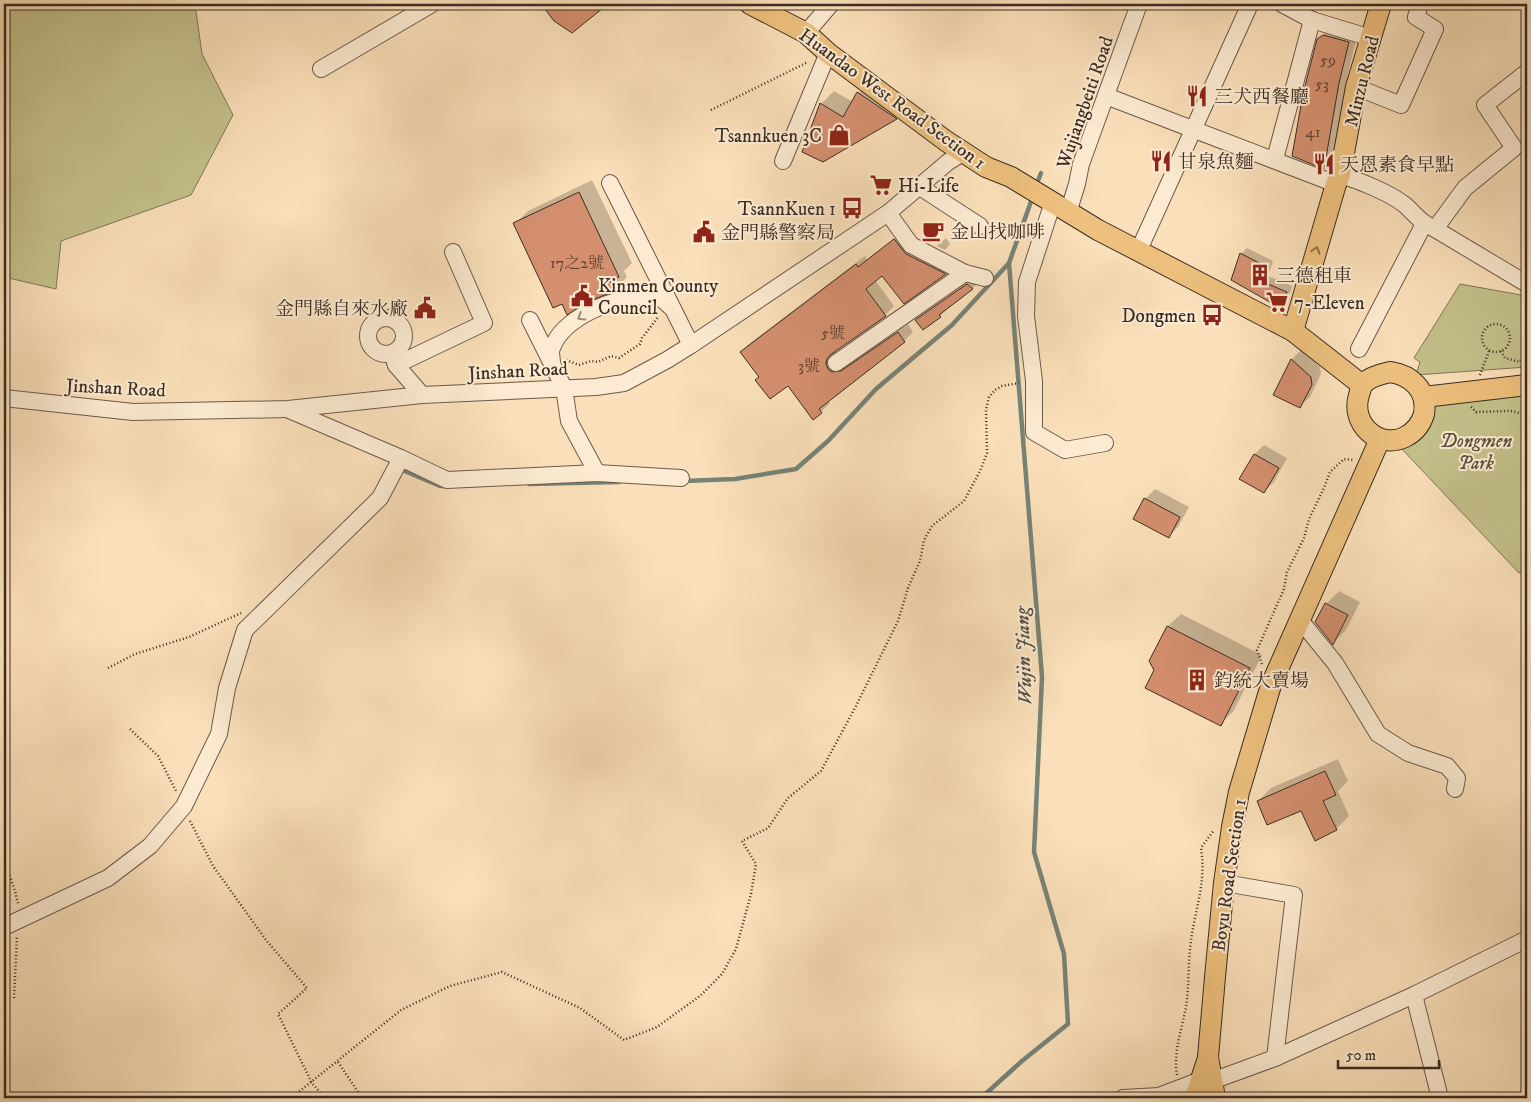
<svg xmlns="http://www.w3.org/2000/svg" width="1531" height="1102" font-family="'IM FELL DW Pica','Noto Serif TC',serif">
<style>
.green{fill:#c4c18b;stroke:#807758}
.shadow{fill:#0003}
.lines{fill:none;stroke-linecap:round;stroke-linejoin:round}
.stream{stroke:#778377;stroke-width:4.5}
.building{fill:#d48f6e;stroke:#3c2d24}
.minor-casing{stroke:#6c5a4a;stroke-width:18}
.major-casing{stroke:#3c2d24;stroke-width:22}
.path{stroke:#3c2d24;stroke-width:2.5;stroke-dasharray:1 2.5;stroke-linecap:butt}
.minor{stroke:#fcebd2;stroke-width:16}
.major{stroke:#edc07d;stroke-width:20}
.oneway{stroke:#8c6f4c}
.oneway2{stroke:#9c8c7b}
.labels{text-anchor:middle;stroke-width:4;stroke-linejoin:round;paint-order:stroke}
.number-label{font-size:16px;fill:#624636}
.street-label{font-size:19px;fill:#3c2d24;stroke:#fcebd2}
.poi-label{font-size:19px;fill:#3c2d24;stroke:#fcebd2;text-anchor:start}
.park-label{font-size:19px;font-style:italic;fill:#5e523e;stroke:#fcebd2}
.water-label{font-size:20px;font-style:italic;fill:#545147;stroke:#fcebd2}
</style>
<rect width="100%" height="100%" fill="#fae0ba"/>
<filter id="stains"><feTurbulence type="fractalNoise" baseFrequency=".004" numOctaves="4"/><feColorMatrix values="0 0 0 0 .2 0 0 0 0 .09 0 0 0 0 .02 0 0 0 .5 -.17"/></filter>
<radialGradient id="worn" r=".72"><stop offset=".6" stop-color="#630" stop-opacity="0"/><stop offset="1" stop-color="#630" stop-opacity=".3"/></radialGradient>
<g class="green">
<polygon points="4,4 195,4 202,54 233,115 191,195 61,241 56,289 4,277"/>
<polygon points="1460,284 1527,296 1527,367 1416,375 1420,362 1414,358"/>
<polygon points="1527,390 1527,569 1519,573 1400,447 1429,429 1434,406"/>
</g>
<g class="shadow">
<polygon points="542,4 606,4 572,32 555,20"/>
<polygon points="1328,30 1358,33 1348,73 1333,158 1323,167 1318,40"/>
<polygon points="871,80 909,106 896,118 823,160 804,151 821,104 834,91 853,102 858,93"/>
<polygon points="592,180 632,263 624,271 627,277 614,290 515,224 528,211"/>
<polygon points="904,231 953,265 945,273 904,302 882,274 875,280 894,306 885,315 837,349 835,354 837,360 846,364 852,363 908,324 913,332 904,341 828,401 830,403 821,412 788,384 760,377 741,352 750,343 865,256 867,259"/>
<polygon points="946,238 950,244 945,250 937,246"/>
<polygon points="1247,248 1273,261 1268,276 1292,286 1288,301 1282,307 1232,279 1241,254"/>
<polygon points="974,278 979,282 972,289 945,309 946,310 940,316 924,328 917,320 923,314"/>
<polygon points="1301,350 1320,367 1321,374 1310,397 1300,406 1275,394 1292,359"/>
<polygon points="1264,445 1287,458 1274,482 1264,492 1241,479 1255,454"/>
<polygon points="1155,489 1189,507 1178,527 1169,536 1145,499"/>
<polygon points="1339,591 1360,602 1346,630 1333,643 1326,604"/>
<polygon points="1181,614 1262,655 1233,712 1220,724 1155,670 1168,626"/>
<polygon points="1338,759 1348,781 1338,791 1349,816 1336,829 1301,809 1258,801 1271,788"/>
</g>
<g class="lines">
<g class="stream">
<polyline points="1036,186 1041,173"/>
<polyline points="400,469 440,486 446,486"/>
<polyline points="684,481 735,479 796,469 828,441 876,389 952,325 1009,263"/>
<polyline points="529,484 619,482"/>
<polyline points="981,1098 1022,1061 1068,1024 1064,954 1034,852 1042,677 1009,263 1033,196"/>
</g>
</g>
<g class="building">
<polygon points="541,4 608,4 572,33 554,21"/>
<polygon points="1323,35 1349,42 1339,83 1324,169 1292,156 1303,94 1317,39"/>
<polygon points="857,92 897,119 823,162 802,152 820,103 843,117"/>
<polygon points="579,192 619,277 610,281 615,291 587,302 567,315 562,304 553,308 513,223"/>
<polygon points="894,239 906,254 946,274 904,304 882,276 866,289 886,316 830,355 827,359 826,364 828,369 832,372 841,371 898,332 905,342 819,409 822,413 813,420 788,386 770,399 755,380 759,377 740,352 856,264 858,267"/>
<polygon points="1240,253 1267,267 1263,282 1287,292 1282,309 1231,280"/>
<polygon points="967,284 973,289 939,315 941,317 923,330 915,320"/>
<polygon points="1291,359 1311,377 1312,385 1300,408 1273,395"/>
<polygon points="1254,454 1279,468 1264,493 1239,479"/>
<polygon points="1144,498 1180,517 1169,538 1133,519"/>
<polygon points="1325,603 1348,615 1333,645 1315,622"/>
<polygon points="1167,626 1250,668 1221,726 1145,688 1154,670 1149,661"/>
<polygon points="1325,771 1336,795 1323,801 1337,830 1315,841 1301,811 1267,825 1257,801"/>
</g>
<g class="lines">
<g class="minor-casing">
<g id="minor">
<polyline points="1282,4 1312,20 1371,38"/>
<polyline points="806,33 831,4"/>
<polyline points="321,69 432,4"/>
<polyline points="1356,87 1401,105 1435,29 1416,17 1420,4"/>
<polyline points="1106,96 1336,184"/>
<polyline points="1275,159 1312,20"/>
<polyline points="783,161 828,53"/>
<path d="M1340,175C1358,180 1390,193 1405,205C1416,215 1421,223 1435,229L1465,188L1514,148L1485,105L1527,72"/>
<polyline points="610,183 691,345"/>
<polyline points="920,187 980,226"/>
<polyline points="1053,202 1027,282 1026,316 1034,381 1034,432 1065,450 1105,443"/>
<polyline points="888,213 911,245 965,273 985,278"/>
<polyline points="1068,213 1077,184 1081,164 1139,4"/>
<polyline points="1435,229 1527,284"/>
<polyline points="1138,252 1250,4"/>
<circle cx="386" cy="336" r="18"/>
<polyline points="530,320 564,388 569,421 597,473"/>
<polyline points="1359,349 1424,224"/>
<polyline points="393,357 396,365 422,395"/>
<path d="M552,363C552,358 550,352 552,348C563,317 615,297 645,296C648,296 654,295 657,296C662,298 668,305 672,308"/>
<polyline points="836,363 965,273"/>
<polyline points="396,365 484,323 453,252"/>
<polyline points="4,398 133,412 288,409 422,395 596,387 624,383 667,360 691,345 888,213 948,162 964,152"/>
<polyline points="289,410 401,458 447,480 597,473 681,478"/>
<polyline points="1300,620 1335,663 1378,734 1408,753 1447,766 1457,778 1455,789"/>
<polyline points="1224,883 1294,895 1275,1058"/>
<polyline points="4,927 108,878 150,846 184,806 219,734 227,688 245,630 380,498 401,458"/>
<polyline points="1414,995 1440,1098"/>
<polyline points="1212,1081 1275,1058 1414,995 1527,939"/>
<polyline points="1123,1098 1159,1096 1201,1080"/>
</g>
</g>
<g class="major-casing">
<g id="major">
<polyline points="750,4 806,33 828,53 946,141 986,167 1011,177 1098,230 1293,331 1362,385"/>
<polyline points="1293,331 1336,184 1340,175 1356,87 1381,4"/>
<path d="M1390,372C1411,375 1428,390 1424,414C1421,424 1415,432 1405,437C1378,450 1350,423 1359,395C1360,392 1361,387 1363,384C1369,377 1381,374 1390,372Z"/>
<polyline points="1424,397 1527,385"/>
<polyline points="1195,1098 1207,1061"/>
<polyline points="1215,1098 1208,1057 1215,977 1224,883 1232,827 1239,792 1271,685 1380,439"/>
</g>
</g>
<g class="path">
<polyline points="711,110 808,62"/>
<circle cx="1496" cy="338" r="14"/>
<polyline points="1501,351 1505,358 1520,362 1527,350"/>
<polyline points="566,360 579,365 591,361 598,362 611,356 619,358 640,344 642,338 659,316"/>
<polyline points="1480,375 1489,351"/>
<polyline points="1471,407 1476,412 1511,411 1527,415"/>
<polyline points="1262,664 1257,650 1284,589 1287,572 1304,538 1309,519 1324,488 1330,472 1344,459 1353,460"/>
<polyline points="108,668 135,654 189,637 241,613"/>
<polyline points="130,729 158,756 176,791"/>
<polyline points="4,795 5,792"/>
<polyline points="190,821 213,866 266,940 307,988 278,1014 312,1083 325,1098"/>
<polyline points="4,859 15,891 18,904"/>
<polyline points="14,998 17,937"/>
<polyline points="338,1062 362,1098"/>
<path d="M1177,1075C1173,1052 1182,1029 1186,1007C1189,988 1188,969 1190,950C1193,913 1207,886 1201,848L1214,830"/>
<polyline points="291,1098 401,1010 450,986 502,972 580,1008 624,1040 657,1027 700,996 722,974 736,949 751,894 756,864 742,841 768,828 788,798 821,771 856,706 898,621 908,588 920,561 924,540 932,526 964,501 980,471 987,453 986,410 989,397 995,390 1002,386 1019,383"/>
</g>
<use href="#minor" class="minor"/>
<use href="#major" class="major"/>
</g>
<defs><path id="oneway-chevron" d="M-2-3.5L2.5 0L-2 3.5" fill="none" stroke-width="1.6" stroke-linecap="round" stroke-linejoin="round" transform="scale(1.25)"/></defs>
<use class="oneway" href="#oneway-chevron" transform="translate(1316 250) rotate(-74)"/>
<use class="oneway2" href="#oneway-chevron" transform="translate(581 317) rotate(148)"/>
<defs>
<g id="restaurant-bare" transform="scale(1.725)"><path d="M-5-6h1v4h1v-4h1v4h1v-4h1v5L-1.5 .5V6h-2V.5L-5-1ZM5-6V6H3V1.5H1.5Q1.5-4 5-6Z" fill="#8f2418" stroke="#fcebd2" stroke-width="2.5" paint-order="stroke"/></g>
<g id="shop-bare" transform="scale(1.725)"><path d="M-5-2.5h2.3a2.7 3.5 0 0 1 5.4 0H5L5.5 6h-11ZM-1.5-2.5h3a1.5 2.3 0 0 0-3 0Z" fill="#8f2418" stroke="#fcebd2" stroke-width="2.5" paint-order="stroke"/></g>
<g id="supermarket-bare" transform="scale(1.725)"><path d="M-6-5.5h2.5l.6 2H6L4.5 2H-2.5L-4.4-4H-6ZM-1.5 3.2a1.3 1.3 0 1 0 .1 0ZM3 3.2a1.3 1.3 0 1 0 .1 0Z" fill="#8f2418" stroke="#fcebd2" stroke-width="2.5" paint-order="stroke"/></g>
<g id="bus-bare" transform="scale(1.725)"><path d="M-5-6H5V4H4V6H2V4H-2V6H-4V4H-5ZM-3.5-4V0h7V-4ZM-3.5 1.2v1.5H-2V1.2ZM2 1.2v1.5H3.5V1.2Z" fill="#8f2418" stroke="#fcebd2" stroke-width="2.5" paint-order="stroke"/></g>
<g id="cafe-bare" transform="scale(1.725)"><path d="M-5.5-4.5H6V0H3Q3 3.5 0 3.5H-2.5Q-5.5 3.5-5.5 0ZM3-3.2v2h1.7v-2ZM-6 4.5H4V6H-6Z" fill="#8f2418" stroke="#fcebd2" stroke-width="2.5" paint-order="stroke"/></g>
<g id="civic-bare" transform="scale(1.725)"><path d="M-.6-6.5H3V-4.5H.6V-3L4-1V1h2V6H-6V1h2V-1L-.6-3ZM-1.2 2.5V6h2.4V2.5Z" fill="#8f2418" stroke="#fcebd2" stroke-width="2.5" paint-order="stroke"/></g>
<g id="building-bare" transform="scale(1.725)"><path d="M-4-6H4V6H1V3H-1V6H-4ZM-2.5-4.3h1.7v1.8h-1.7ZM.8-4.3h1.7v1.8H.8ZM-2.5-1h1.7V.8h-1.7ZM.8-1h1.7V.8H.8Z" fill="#8f2418" stroke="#fcebd2" stroke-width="2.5" paint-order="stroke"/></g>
</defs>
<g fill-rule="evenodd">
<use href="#restaurant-bare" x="1197" y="96"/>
<use href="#shop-bare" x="839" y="135"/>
<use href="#restaurant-bare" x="1161" y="161"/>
<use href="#restaurant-bare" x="1324" y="164"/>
<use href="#supermarket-bare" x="881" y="185"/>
<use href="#bus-bare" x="852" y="208"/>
<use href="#cafe-bare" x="933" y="231"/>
<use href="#civic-bare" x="704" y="232"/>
<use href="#building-bare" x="1260" y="275"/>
<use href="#civic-bare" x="582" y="296"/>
<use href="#supermarket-bare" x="1277" y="302"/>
<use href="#civic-bare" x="425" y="308"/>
<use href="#bus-bare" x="1212" y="315"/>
<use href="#building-bare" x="1197" y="680"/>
</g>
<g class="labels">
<g class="number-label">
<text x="1328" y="65">59</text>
<text x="1322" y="89">53</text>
<text x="1313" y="137">41</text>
<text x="577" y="268">17之2號</text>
<text x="833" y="338">5號</text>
<text x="809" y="371">3號</text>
</g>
<g class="street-label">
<text transform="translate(1361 81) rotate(-76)" y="7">Minzu Road</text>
<text transform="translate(893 98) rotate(36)" y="7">Huandao West Road Section 1</text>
<text transform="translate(1084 102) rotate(-71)" y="7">Wujiangbeiti Road</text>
<text transform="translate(518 370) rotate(-3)" y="7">Jinshan Road</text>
<text transform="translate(116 387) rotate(3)" y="7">Jinshan Road</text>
<text transform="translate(1228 875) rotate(-82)" y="7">Boyu Road Section 1</text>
</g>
<g class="poi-label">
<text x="1214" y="103">三犬西餐廳</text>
<text x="822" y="142" text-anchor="end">Tsannkuen 3C</text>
<text x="1178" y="168">甘泉魚麵</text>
<text x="1340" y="171">天恩素食早點</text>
<text x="898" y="192">Hi-Life</text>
<text x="836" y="215" text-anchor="end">TsannKuen 1</text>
<text x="950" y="238">金山找咖啡</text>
<text x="721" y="239">金門縣警察局</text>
<text x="1276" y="282">三德租車</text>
<text x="598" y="292">Kinmen County<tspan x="598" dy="22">Council</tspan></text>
<text x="1294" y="309">7-Eleven</text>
<text x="408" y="315" text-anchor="end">金門縣自來水廠</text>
<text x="1196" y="322" text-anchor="end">Dongmen</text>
<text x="1214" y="687">鈞統大賣場</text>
</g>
<g class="park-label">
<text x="1476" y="447">Dongmen<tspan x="1476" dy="22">Park</tspan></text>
</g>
<g class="water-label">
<text transform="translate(1023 656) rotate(-92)" y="7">Wujin Jiang</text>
</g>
</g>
<rect width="1531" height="1102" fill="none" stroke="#fae0ba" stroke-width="20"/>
<rect x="5" y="5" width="1521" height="1092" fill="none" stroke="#3c2d24" stroke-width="2.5"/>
<rect x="10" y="10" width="1511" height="1082" fill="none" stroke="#3c2d24"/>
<path d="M1338 1060v8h101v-8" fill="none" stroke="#3c2d24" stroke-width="2.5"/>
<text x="1346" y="1060" font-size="15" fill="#3c2d24" stroke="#fcebd2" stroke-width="4" paint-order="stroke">50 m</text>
<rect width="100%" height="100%" filter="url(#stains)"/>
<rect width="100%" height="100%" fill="url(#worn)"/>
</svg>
